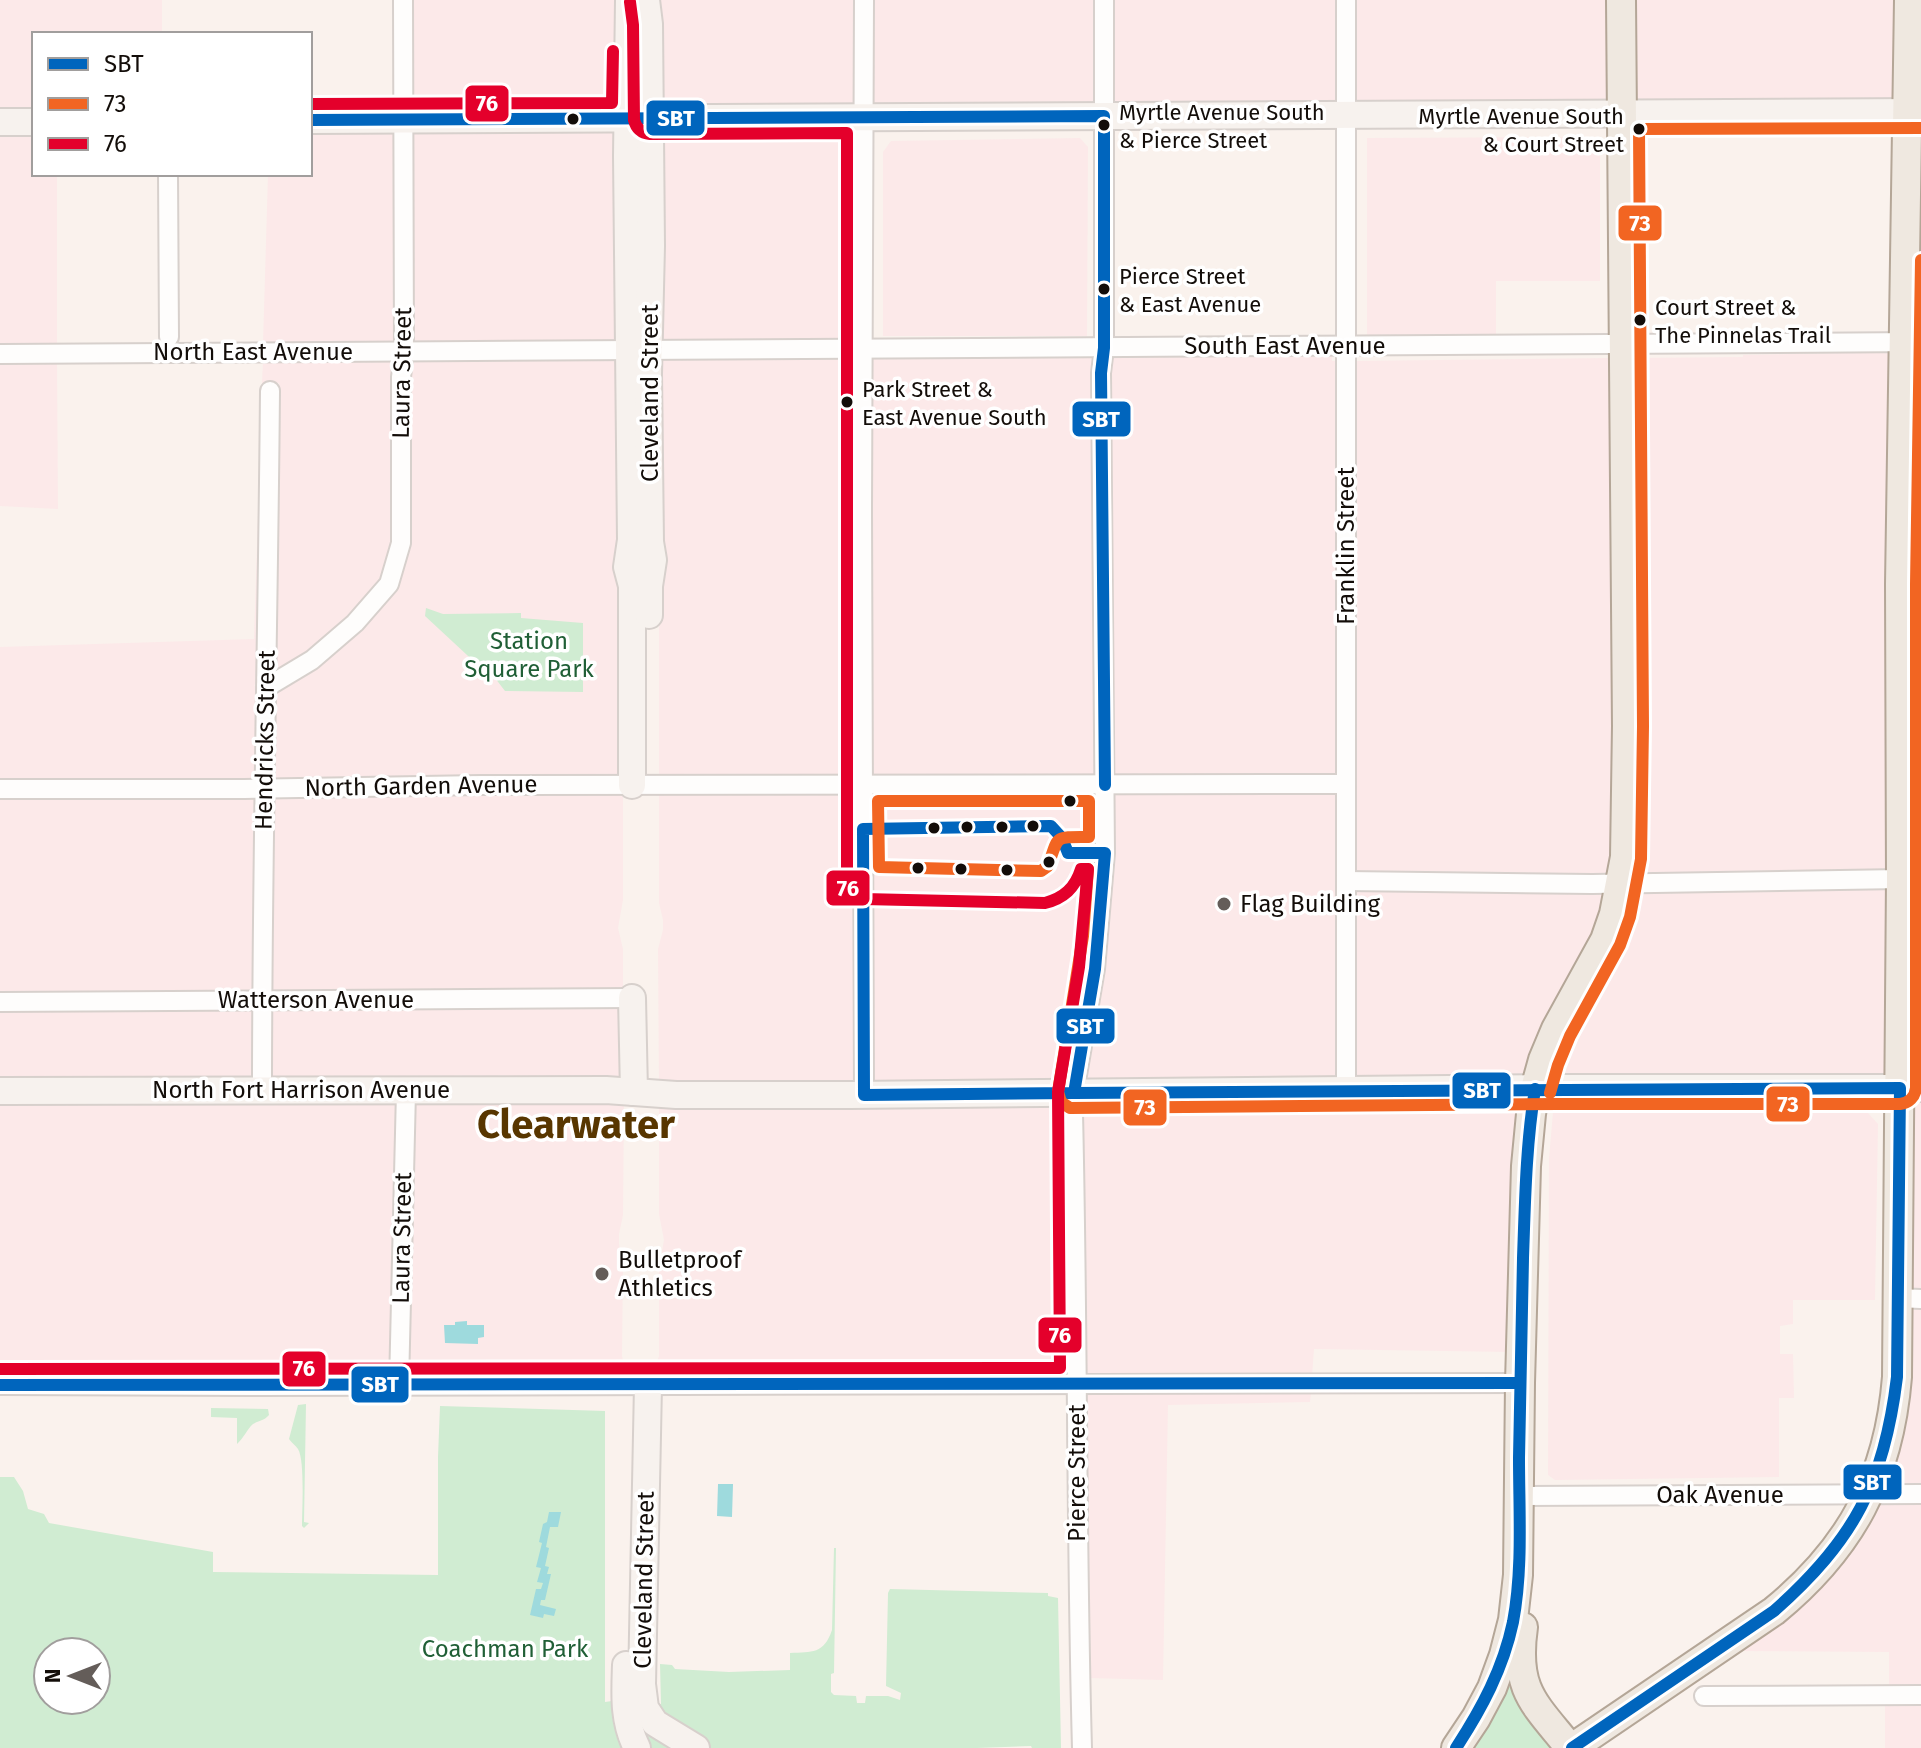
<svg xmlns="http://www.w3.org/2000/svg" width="1921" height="1748" font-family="'Fira Sans',sans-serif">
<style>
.commercial{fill:#fce9e9}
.green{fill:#d0ecd2;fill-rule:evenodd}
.water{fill:#9edadd}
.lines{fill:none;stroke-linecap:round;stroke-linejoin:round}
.street-casing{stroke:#d7d0cc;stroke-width:22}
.secondary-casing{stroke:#d7d0cc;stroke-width:30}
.primary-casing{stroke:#b4a697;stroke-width:32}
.street{stroke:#fefdfc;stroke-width:18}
.secondary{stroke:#f7f2ee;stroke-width:26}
.primary{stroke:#efe8e0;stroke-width:28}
.bus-1-casing{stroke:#fff;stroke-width:18}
.bus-2-casing{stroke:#fff;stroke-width:18}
.bus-3-casing{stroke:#fff;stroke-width:18}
.bus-1{stroke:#0065bd;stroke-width:12}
.bus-2{stroke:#f26522;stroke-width:12}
.bus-3{stroke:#e4002b;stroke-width:12}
.bus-dot{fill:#130d09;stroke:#fff;stroke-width:3}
.poi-dot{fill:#645d59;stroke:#fff;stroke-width:3}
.labels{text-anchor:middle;stroke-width:7;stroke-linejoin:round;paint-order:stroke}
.bus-label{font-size:22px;fill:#130d09;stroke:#fff;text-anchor:start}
.street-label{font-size:24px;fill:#130d09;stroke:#fff}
.park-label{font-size:24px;fill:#205f36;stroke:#fff}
.poi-label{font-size:24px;fill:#130d09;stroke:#fff;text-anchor:start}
.town-label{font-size:40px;font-weight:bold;fill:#583600;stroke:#fff}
.line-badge{stroke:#fff;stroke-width:3}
.badge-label{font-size:22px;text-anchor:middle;font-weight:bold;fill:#fff}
</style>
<rect width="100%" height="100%" fill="#faf2ed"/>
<g class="commercial">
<polygon points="0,0 162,0 162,34 34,34 34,113 0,113"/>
<polygon points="412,0 620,0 618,110 412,111"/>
<polygon points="656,0 854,0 853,109 659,110"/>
<polygon points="873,0 1095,0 1095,107 872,109"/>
<polygon points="1114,0 1336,0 1336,106 1114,107"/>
<polygon points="1355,0 1612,0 1613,104 1355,106"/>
<polygon points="1631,0 1899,0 1897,104 1632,104"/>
<polygon points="659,126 853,126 853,341 659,342"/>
<polygon points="618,127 619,342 413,343 412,128"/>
<polygon points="393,128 395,343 263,344 268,174 310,174 310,129"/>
<polygon points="0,130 34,130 34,174 57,174 57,345 0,345"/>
<polygon points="1600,137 1600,281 1496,281 1496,338 1367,338 1367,138"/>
<polygon points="1080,138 1088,147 1087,336 883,336 883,152 891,141"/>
<polygon points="1894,352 1892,871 1632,874 1633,358 1743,357 1743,355"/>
<polygon points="1913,352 1921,352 1921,1079 1910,1079"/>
<polygon points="1332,354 1332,361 1337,361 1336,776 1115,776 1111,374 1113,356"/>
<polygon points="1094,356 1092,373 1096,776 873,776 872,358"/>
<polygon points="853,358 855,776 659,776 659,359"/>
<polygon points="1614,358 1613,875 1356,873 1355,361"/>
<polygon points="620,359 623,776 273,780 276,692 317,667 363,628 399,586 410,543 411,378 413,360"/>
<polygon points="394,360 392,377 391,542 381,580 348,618 306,654 276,672 279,383 262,383 263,361"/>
<polygon points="0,362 57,362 58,509 0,506"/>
<polygon points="260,453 258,683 254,685 258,690 254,780 0,781 0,647 254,639"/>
<polygon points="873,792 1096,793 1096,853 1086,968 1066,1085 874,1086"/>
<polygon points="481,793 623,793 623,900 618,928 623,949 623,989 272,992 273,797"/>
<polygon points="659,793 855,793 855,1086 659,1085 658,949 663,930 663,920 659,903"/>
<polygon points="1115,793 1336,793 1336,1083 1085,1085 1108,939 1115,862"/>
<polygon points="254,797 253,992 0,994 0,798"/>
<polygon points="1892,887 1891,1079 1547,1080 1630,891"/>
<polygon points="1356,889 1610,891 1605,912 1527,1081 1355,1083"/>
<polygon points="623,1006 624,1082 271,1082 272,1008"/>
<polygon points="253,1008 253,1082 0,1082 0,1010"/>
<polygon points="1909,1096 1921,1096 1921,1290 1907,1290"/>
<polygon points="1524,1097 1511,1352 1314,1349 1312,1376 1085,1376 1083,1101"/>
<polygon points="0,1099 396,1099 390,1376 0,1376"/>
<polygon points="415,1099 624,1099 623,1215 619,1234 619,1244 623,1266 622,1356 627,1377 409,1376"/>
<polygon points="659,1102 1065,1102 1066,1376 652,1377 659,1356 659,1268 664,1240 659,1214"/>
<polygon points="1553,1113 1868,1113 1878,1124 1875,1300 1793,1300 1793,1324 1780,1326 1780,1354 1793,1354 1794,1398 1779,1398 1779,1477 1555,1480 1548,1475 1549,1159"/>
<polygon points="1906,1307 1921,1307 1921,1486 1882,1486"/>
<polygon points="1085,1393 1311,1393 1310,1402 1168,1405 1163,1680 1090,1678"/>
<polygon points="1874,1502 1921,1503 1921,1687 1889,1687 1889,1652 1729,1651"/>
<rect x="1885" y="1704" width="36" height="44"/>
</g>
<g class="green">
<polygon points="426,608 443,614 521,613 521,618 583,623 583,692 505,691 485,665 481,668 425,616"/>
<path d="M306,1404L304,1522L309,1523L304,1528L302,1526C302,1511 305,1460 298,1449C295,1445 292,1443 289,1439L298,1405Z"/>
<path d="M440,1406L605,1411V1702L612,1701L613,1658H617L636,1703L661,1704L660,1664L672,1665L675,1669L729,1672L790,1670V1653C812,1652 824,1654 832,1630L834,1548H836L834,1673L831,1674V1692L834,1695L856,1696L857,1703H865L866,1696H888L900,1700L901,1693L886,1686L888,1593L890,1589L1048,1593V1596L1058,1598L1061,1748H1032L1031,1746L977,1748H0V1477H14L23,1491L28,1509L44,1514L49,1523L213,1552V1572L438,1575V1457ZM48,1652H96V1700H48Z"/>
<path d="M211,1408L268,1409L269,1415C264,1421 260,1420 253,1424C247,1429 244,1438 237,1444V1418L211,1417Z"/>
<polygon points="1507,1686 1515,1689 1552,1741 1552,1748 1468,1748"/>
</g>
<g class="water">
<polygon points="467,1321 467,1325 484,1325 484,1337 478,1338 478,1344 445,1343 444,1325 455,1325 455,1322"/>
<polygon points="718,1484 733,1484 732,1517 717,1516"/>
<polygon points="549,1512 561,1512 558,1527 550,1527 546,1547 549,1548 545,1566 549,1567 547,1574 551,1574 545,1600 541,1600 540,1605 556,1609 554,1616 544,1614 543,1618 530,1615 536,1589 541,1589 543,1583 537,1582 541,1568 536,1567 542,1543 539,1542 543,1524 547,1522"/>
</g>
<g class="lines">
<g class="street-casing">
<g id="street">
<polyline points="1346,0 1346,1091"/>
<polyline points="168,174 169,337"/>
<polyline points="0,354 1921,342"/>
<polyline points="267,687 312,660 355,623 389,584 401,543 401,377 404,352 403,0"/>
<polyline points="0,789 244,789 481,785 1346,784"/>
<polyline points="1346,881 1592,884 1901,879"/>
<polyline points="0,1002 632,998"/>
<path d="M262,1090C262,857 268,624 270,391"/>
<polyline points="864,1095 862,511 864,0"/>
<polyline points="1897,1298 1921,1299"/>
<polyline points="0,1385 250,1386 1520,1383"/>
<polyline points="399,1385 406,1091"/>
<polyline points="1519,1496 1921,1494"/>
<polyline points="1704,1696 1921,1695"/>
<path d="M1082,1748C1076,1536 1078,1325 1073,1113L1074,1093L1095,969L1105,853L1101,373L1104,348V0"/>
</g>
</g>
<g class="secondary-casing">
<g id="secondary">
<polyline points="629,0 627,156 631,540 627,567 632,586 632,785"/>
<polyline points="646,0 649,24 651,246 648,374 650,542 653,560 649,586 649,615"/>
<polyline points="310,120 1921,112"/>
<polyline points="0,122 34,122"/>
<polyline points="632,998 634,1092"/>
<polyline points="0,1091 606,1090 676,1095 851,1095 1556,1088 1921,1088"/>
<polyline points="648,1385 642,1684 645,1708 655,1723 696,1748"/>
<path d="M626,1665C625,1694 623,1721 637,1748"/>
</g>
</g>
<g class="primary-casing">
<g id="primary">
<path d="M1523,1627C1514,1690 1534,1703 1570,1748"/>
<polyline points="1456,1748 1476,1718 1492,1688 1504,1655 1513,1620 1518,1575 1520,1383 1526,1166 1531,1114 1535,1089 1543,1060 1556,1029 1605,940 1614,914 1625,857 1627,726 1621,0"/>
<path d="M1572,1748L1774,1611C1851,1548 1889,1477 1897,1377L1901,879L1900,584L1909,0"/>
</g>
</g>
<use href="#street" class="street"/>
<use href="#secondary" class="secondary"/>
<use href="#primary" class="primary"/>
<g class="bus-1-casing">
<g id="bus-1">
<polyline points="310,120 1104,116 1104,348 1101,373 1105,785"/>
<polygon points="1051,826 1062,838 1068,853 1105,853 1095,969 1074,1093 864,1095 863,829"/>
<path d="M1074,1093L1900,1088L1897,1377C1884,1484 1854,1540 1774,1611L1572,1748"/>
<polyline points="0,1385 1520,1383"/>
<path d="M1456,1748C1482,1708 1503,1669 1513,1622C1523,1569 1519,1512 1519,1458C1520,1392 1522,1325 1523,1258C1525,1201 1526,1145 1535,1089"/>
</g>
</g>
<g class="bus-2-casing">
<g id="bus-2">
<path d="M878,801H1089V837C1053,837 1059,835 1048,866L1041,871L879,867Z"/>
<path d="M1088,869L1083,936L1058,1092L1061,1102L1070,1108L1556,1104H1900C1909,1103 1915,1097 1916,1088V584L1921,260"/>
<polyline points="1550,1093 1558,1065 1570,1036 1620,945 1630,917 1641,859 1643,726 1639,129 1921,128"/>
</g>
</g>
<g class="bus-3-casing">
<g id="bus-3">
<polyline points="310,104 612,103 613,51"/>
<path d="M0,1369L1060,1368L1058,1092L1079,967L1088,869H1081C1075,888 1064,898 1045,903L863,899C853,898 848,892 847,883V133L650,134C641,133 636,128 634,120L633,25L630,2"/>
</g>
</g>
<use href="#bus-1" class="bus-1"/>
<use href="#bus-2" class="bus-2"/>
<use href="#bus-3" class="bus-3"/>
</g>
<g class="bus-dot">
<circle cx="573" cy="119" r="7"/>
<circle cx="1104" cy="125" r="7"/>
<circle cx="1639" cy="129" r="7"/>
<circle cx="1104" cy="289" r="7"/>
<circle cx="1640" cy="320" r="7"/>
<circle cx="847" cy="402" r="7"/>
<circle cx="1070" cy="801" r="7"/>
<circle cx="1033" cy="826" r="7"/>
<circle cx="967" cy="827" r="7"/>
<circle cx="1002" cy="827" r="7"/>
<circle cx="934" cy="828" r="7"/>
<circle cx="1049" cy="862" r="7"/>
<circle cx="918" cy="868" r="7"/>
<circle cx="961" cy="869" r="7"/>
<circle cx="1007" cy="870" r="7"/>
</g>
<g class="poi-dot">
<circle cx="1224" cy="904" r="8"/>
<circle cx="602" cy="1274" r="8"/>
</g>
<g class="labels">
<g class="bus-label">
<text x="1119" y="120">Myrtle Avenue South<tspan x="1119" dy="28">&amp; Pierce Street</tspan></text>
<text x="1624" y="124" text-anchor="end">Myrtle Avenue South<tspan x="1624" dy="28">&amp; Court Street</tspan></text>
<text x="1119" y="284">Pierce Street<tspan x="1119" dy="28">&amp; East Avenue</tspan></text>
<text x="1655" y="315">Court Street &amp;<tspan x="1655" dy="28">The Pinnelas Trail</tspan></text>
<text x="862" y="397">Park Street &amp;<tspan x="862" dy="28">East Avenue South</tspan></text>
</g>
<g class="street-label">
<text x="1285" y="354">South East Avenue</text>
<text x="253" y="360">North East Avenue</text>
<text transform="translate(402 373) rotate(-89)" y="8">Laura Street</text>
<text transform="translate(650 393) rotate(-90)" y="8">Cleveland Street</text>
<text transform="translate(1346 546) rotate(-90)" y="8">Franklin Street</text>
<text transform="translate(265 740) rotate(-89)" y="8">Hendricks Street</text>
<text transform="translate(421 786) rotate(-1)" y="8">North Garden Avenue</text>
<text x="316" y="1008">Watterson Avenue</text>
<text x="301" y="1098">North Fort Harrison Avenue</text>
<text transform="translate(402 1238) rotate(-89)" y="8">Laura Street</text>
<text transform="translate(1077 1473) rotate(-90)" y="8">Pierce Street</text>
<text x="1720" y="1503">Oak Avenue</text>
<text transform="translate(644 1580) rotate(-89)" y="8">Cleveland Street</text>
</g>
<g class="park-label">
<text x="529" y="649">Station<tspan x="529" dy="28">Square Park</tspan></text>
<text x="505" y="1657">Coachman Park</text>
</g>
<g class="poi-label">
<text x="1240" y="912">Flag Building</text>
<text x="618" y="1268">Bulletproof<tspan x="618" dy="28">Athletics</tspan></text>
</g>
<g class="town-label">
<text x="576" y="1138">Clearwater</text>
</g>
</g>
<g class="line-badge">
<rect x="464" y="84" width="46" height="39" rx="8" fill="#e4002b"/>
<rect x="645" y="99" width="61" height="38" rx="8" fill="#0065bd"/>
<rect x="1617" y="204" width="46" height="38" rx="8" fill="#f26522"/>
<rect x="1071" y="400" width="61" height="38" rx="8" fill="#0065bd"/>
<rect x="825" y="869" width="46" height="38" rx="8" fill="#e4002b"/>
<rect x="1055" y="1007" width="61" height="38" rx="8" fill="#0065bd"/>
<rect x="1451" y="1071" width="61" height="39" rx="8" fill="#0065bd"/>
<rect x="1765" y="1085" width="46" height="38" rx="8" fill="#f26522"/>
<rect x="1122" y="1088" width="46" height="39" rx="8" fill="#f26522"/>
<rect x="1037" y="1316" width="46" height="38" rx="8" fill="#e4002b"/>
<rect x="281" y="1350" width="46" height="38" rx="8" fill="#e4002b"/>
<rect x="350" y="1365" width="60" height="39" rx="8" fill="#0065bd"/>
<rect x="1842" y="1463" width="61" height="38" rx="8" fill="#0065bd"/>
</g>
<g class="badge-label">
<text x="487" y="111">76</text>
<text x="676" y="126">SBT</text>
<text x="1640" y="231">73</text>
<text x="1101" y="427">SBT</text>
<text x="848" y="896">76</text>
<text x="1085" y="1034">SBT</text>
<text x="1482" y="1098">SBT</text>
<text x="1788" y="1112">73</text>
<text x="1145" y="1115">73</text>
<text x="1060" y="1343">76</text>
<text x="304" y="1376">76</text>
<text x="380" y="1392">SBT</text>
<text x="1872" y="1490">SBT</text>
</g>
<rect x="32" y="32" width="280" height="144" fill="#ffffff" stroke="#a19e9d" stroke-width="2"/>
<rect x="48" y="58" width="40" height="12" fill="#0065bd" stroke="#a19e9d" stroke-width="2"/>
<text x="104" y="72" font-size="24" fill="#130d09">SBT</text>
<rect x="48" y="98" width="40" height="12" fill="#f26522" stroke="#a19e9d" stroke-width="2"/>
<text x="104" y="112" font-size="24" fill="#130d09">73</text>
<rect x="48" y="138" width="40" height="12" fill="#e4002b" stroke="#a19e9d" stroke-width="2"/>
<text x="104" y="152" font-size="24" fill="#130d09">76</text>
<g transform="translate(72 1676) rotate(270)"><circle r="38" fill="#ffffff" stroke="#a19e9d" stroke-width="2"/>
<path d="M0-6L14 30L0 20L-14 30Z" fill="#645d59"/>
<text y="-12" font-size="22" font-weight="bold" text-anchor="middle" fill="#130d09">N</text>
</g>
</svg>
